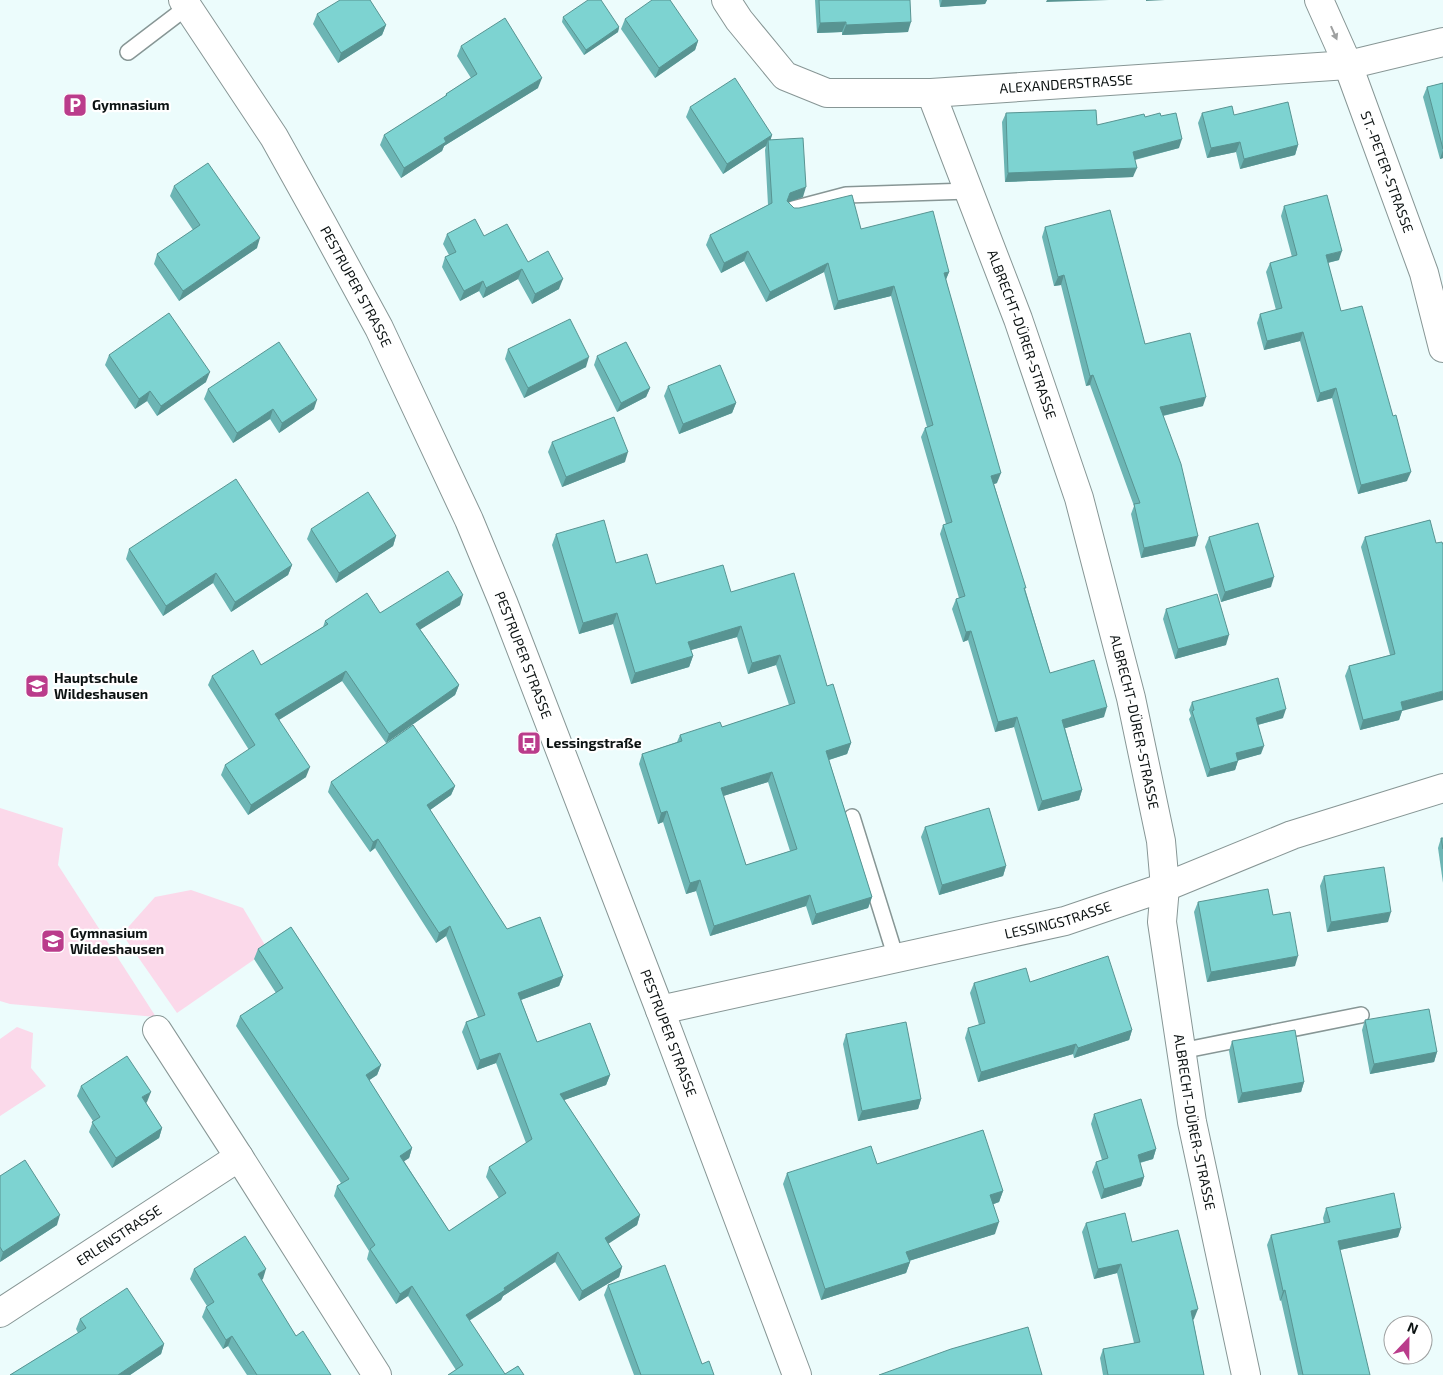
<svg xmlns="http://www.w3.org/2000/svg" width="1443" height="1375" font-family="'Exo 2',sans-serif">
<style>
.green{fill:#fbd9ea}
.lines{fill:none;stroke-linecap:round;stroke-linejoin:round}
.lane-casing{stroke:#879695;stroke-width:18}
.street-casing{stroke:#879695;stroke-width:30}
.secondary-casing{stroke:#879695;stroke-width:30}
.lane{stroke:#fff;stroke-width:15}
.street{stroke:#fff;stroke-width:28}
.secondary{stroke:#fff;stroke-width:28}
.wall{fill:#6cb5b4;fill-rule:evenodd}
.shaded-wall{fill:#589492}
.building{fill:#7dd3d1;stroke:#589492;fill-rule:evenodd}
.oneway{fill:#9ea0a0}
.labels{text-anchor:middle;stroke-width:4.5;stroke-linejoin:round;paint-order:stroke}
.street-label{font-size:14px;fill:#0c1212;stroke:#fff}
.poi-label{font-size:14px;font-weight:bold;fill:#0c1212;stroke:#fff;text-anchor:start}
</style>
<rect width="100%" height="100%" fill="#ecfcfc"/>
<g class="green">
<polygon points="0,808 63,828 58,865 156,1017 10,1004 0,1001"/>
<polygon points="191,890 243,908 268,950 177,1013 122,934 155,897"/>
<polygon points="17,1027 33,1033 31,1068 46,1086 0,1116 0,1039"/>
</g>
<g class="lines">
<g class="lane-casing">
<g id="lane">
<polyline points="128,52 187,7"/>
<polyline points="793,209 846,195 969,191"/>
<polyline points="852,817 896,958"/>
<polyline points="1181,1051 1361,1015"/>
</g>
</g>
<g class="street-casing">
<g id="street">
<path id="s1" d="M726,0L739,20L785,76L827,93H931L1348,65L1443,42"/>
<path id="s2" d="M1319,0L1348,65L1424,273L1443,348"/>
<path id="s3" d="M931,93L1018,319L1079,498L1131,698L1161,841L1165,887L1162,922L1192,1122L1246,1375"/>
<path id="s4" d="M660,1010L1065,921L1165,887L1292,835L1443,788"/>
<polyline points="157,1030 239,1157 377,1375"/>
<path id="s5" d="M0,1313L239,1157"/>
</g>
</g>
<g class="secondary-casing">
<g id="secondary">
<path id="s6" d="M183,0L274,137L323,225L379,328L469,520L503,602L660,1010L797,1375"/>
</g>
</g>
<use href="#lane" class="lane"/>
<use href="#street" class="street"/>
<use href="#secondary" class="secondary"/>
</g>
<g class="wall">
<polygon points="815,0 910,0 908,32 842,35 842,32 817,33"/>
<polygon points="939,0 987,0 985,4 940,7"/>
<polygon points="317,14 386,25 382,35 338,63 313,24"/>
<polygon points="563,17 619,27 618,32 584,55 562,22"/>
<polygon points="625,19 698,41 695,50 655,78 621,29"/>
<polygon points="461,46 538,88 444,146 442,151 401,178 380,145 384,135 445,97 446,94 471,78 457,56"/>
<polygon points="1443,83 1443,158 1440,159 1423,97 1427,87"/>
<polygon points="690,107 772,135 770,140 803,197 788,202 794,208 861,229 949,272 946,279 997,483 994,484 1050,673 1104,717 1065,728 1082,790 1079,800 1038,811 1014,727 995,732 968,640 963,642 952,609 956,599 959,598 940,534 943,525 946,524 921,437 925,428 927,427 891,296 834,310 824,272 766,302 744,261 721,273 706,245 710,235 768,205 765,150 766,146 723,174 686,117"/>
<polygon points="1006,113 1097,125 1145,117 1161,116 1179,148 1135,160 1133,177 1005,182 1002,122"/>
<polygon points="1202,113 1234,115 1298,145 1295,155 1240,169 1236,152 1207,158 1198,123"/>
<polygon points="174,186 257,248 179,301 154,264 157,254 193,230 170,196"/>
<polygon points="1284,206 1339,260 1328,263 1341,311 1407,481 1358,494 1332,398 1317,402 1300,341 1264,350 1257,323 1260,314 1276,310 1266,272 1270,263 1292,257 1281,216"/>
<polygon points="1045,227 1145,344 1203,406 1163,416 1195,546 1141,558 1131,514 1134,506 1090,385 1086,386 1061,285 1054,286 1042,237"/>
<polygon points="447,234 484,236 528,262 559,289 532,304 518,279 483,298 479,291 460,301 442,267 445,257 449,255 443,244"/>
<polygon points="508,349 586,367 524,398 505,359"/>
<polygon points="109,355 206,382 157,416 147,401 135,409 105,365"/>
<polygon points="597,356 650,388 646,397 617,412 594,365"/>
<polygon points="668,386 736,403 732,413 679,434 664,396"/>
<polygon points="208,389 314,409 279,433 270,419 233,443 204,399"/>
<polygon points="552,442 625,462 562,487 548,452"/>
<polygon points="1430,520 1402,711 1399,720 1360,730 1345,676 1349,666 1390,655 1361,547 1365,537"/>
<polygon points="311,529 396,536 393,546 336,583 307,539"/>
<path d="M556,534L616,563L656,584L731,592L827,686L851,743L847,754L829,760L872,897L868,908L812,925L806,906L710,936L696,891L686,894L663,822L658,824L639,764L642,754L677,742L680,735L722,727L789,705L776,665L748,674L737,637L691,650L693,656L689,667L631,684L613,624L579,634L552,545ZM768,782L790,851L746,865L723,796Z"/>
<polygon points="1209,537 1271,587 1221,602 1205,547"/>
<polygon points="129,549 292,565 288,575 231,612 213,583 163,616 126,559"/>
<polygon points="460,605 420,629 459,685 455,695 386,743 342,681 279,720 306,777 248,815 221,775 225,765 249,750 208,685 212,676 261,665 323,627 325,621 380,613"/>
<polygon points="1166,609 1226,645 1175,659 1163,619"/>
<polygon points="1192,702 1283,718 1258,725 1261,754 1238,760 1235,770 1207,777 1189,719 1191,716 1189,710"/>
<polygon points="413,725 455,786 451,795 430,810 507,929 540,917 563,976 559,986 521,1000 537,1042 590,1023 610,1075 606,1085 564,1100 640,1215 637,1225 608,1243 622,1267 619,1277 579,1301 555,1262 503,1296 501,1300 469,1321 505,1374 518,1366 524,1375 448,1375 456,1370 408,1296 396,1304 367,1259 369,1251 334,1196 337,1186 341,1183 236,1026 240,1016 276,993 254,959 258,949 291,927 381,1065 377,1075 369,1080 412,1148 409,1158 404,1161 449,1231 499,1198 486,1177 489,1167 526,1143 496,1063 477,1070 462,1032 466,1022 478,1017 446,936 436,943 375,848 370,852 328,792 331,782"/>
<polygon points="925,827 1006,866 1003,876 939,895 921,837"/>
<polygon points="1441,838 1443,838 1443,883 1438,848"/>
<polygon points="1324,876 1388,922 1327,932 1320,886"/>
<polygon points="1198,902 1273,915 1295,966 1207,982 1194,912"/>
<polygon points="1030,982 1132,1030 1129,1040 1074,1058 1073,1054 978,1082 965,1038 968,1028 979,1025 970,993 974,983"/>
<polygon points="1365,1020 1437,1052 1434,1062 1370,1074 1362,1030"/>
<polygon points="846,1034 921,1099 918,1109 858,1121 843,1044"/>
<polygon points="1232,1041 1304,1082 1301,1092 1238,1103 1229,1051"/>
<polygon points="81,1086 147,1102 146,1103 162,1128 159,1138 112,1168 89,1132 93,1121 77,1096"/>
<polygon points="1094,1114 1156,1149 1153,1159 1140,1163 1144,1177 1141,1186 1101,1199 1092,1172 1096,1162 1102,1160 1091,1124"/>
<polygon points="877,1164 1003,1191 999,1202 993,1204 995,1234 909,1261 910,1262 906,1273 821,1300 783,1184 787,1173"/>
<polygon points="0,1176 57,1225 0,1262"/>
<polygon points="1326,1208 1401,1228 1398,1237 1340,1250 1369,1375 1298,1375 1281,1300 1280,1301 1267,1245 1271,1235 1324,1223 1323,1218"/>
<polygon points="1086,1223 1132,1242 1194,1319 1193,1320 1204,1375 1103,1375 1100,1358 1103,1349 1134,1343 1117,1273 1094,1279 1082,1232"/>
<polygon points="194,1269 263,1279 261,1280 296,1336 331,1375 247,1375 228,1346 223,1349 202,1317 206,1307 207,1306 190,1279"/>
<polygon points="608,1285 702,1364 714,1375 634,1375 604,1295"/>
<polygon points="80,1319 164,1344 161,1354 130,1375 10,1375 78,1333 76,1329"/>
</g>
<g class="shaded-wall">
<polygon points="942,0 987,0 985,4 940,7"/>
<polygon points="1047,0 1109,0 1046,2"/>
<polygon points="1146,0 1165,0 1146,1"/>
<polygon points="846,22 842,32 817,33 820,23"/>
<polygon points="911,22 908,32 842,35 846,25"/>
<polygon points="386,25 382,35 338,63 341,53"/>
<polygon points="619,27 618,32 584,55 586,50"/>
<polygon points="698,41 695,50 655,78 659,68"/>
<polygon points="542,78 538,88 444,146 442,151 401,178 404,168 444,138"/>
<polygon points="772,135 769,145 768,140 766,146 723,174 727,164"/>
<polygon points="1182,139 1179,148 1129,161 1133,152"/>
<polygon points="1240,142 1236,152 1207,158 1211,148"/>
<polygon points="1298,145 1295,155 1240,169 1244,159"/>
<polygon points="1443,150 1443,158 1440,159"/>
<polygon points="1137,168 1133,177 1005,182 1008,173"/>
<polygon points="806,187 803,197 786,203 790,193"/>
<polygon points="260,238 257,248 179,301 183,291"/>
<polygon points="748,251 744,261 721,273 724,263"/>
<polygon points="1342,251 1339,260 1322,264 1326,255"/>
<polygon points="828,263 824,272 766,302 770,292"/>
<polygon points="522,269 518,279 483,298 486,288"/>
<polygon points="949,272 945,282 944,273"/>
<polygon points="1064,275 1061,285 1054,286 1058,277"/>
<polygon points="563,279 559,289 532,304 535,294"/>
<polygon points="483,281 479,291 460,301 464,291"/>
<polygon points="894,286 891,296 834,310 838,301"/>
<polygon points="1303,332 1300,341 1264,350 1267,341"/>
<polygon points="589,357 586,367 524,398 528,388"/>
<polygon points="210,372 206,382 157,416 161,406"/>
<polygon points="1093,375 1090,385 1086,386 1090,376"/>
<polygon points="650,388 646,397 617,412 621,403"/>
<polygon points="1336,388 1332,398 1317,402 1320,393"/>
<polygon points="150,391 147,401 135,409 139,399"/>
<polygon points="1206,397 1203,406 1157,417 1160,407"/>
<polygon points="317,400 314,409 279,433 282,423"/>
<polygon points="736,403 732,413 679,434 683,424"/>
<polygon points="273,409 270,419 233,443 237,433"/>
<polygon points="628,452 625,462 562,487 566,477"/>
<polygon points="1411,472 1407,481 1358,494 1361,485"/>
<polygon points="1001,473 997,483 988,486 991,476"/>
<polygon points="396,536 393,546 336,583 339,573"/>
<polygon points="1198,536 1195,546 1141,558 1144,548"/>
<polygon points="292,565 288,575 231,612 235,602"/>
<polygon points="216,573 213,583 163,616 166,606"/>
<polygon points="1274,577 1271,587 1221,602 1225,592"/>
<polygon points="463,595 460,605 413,634 416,624"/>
<polygon points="617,613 613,624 579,634 583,623"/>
<polygon points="741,626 737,637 684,652 688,642"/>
<polygon points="971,631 968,640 963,642 966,632"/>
<polygon points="1229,635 1226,645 1175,659 1178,649"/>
<polygon points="780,655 776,665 748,674 752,663"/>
<polygon points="693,656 689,667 631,684 635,673"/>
<polygon points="346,671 342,681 272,724 275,714"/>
<polygon points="459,685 455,695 386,743 389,734"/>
<polygon points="1443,691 1443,700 1402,711 1399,720 1360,730 1363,720 1401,702"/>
<polygon points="1107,707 1104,717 1059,730 1062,720"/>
<polygon points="1286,709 1283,718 1253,726 1256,718"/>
<polygon points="1017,717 1014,727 995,732 998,722"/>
<polygon points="851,743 847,754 822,762 826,751"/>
<polygon points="1264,746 1261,754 1233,762 1236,753"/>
<polygon points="1238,761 1235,770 1207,777 1210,769"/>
<polygon points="310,767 306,777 248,815 251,805"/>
<polygon points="772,772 768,782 717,798 721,788"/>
<polygon points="455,786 451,795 423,815 427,805"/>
<polygon points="1082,790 1079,800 1038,811 1042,801"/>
<polygon points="667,811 663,822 658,824 661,813"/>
<polygon points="378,839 375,848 370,852 373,842"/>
<polygon points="1006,866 1003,876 939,895 942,885"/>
<polygon points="700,880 696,891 686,894 690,883"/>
<polygon points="810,895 806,906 710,936 714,926"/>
<polygon points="872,897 868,908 812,925 816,914"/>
<polygon points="1391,912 1388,922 1327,932 1331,922"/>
<polygon points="450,926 446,936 436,943 439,933"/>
<polygon points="1298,956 1295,966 1207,982 1211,972"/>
<polygon points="563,976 559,986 515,1002 518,993"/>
<polygon points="1132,1030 1129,1040 1074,1058 1078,1048"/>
<polygon points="1076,1044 1073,1054 978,1082 981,1072"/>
<polygon points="1437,1052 1434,1062 1370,1074 1374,1064"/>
<polygon points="500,1053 496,1063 477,1070 480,1060"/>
<polygon points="381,1065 377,1075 362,1085 366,1075"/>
<polygon points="610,1075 606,1085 556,1103 560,1094"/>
<polygon points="1304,1082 1301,1092 1238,1103 1242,1093"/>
<polygon points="151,1092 147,1102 139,1107 142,1097"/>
<polygon points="921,1099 918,1109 858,1121 862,1111"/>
<polygon points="162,1128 159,1138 112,1168 116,1158"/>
<polygon points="412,1148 409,1158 397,1166 400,1156"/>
<polygon points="1156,1149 1153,1159 1134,1164 1138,1155"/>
<polygon points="1144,1177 1141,1186 1101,1199 1104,1189"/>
<polygon points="1003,1191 999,1202 986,1207 990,1195"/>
<polygon points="60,1215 57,1225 0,1262 3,1252"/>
<polygon points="640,1215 637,1225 602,1248 605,1238"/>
<polygon points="999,1222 995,1234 902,1263 906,1252"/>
<polygon points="1401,1228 1398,1237 1335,1251 1338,1241"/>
<polygon points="558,1252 555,1262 503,1296 501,1300 462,1325 466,1315 504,1288"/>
<polygon points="910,1262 906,1273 821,1300 825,1289"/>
<polygon points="1121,1264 1117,1273 1094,1279 1098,1269"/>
<polygon points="622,1267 619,1277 579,1301 582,1291"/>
<polygon points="266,1269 263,1279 254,1284 258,1274"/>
<polygon points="412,1286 408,1296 396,1304 400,1294"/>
<polygon points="1285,1290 1281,1300 1280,1301 1283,1291"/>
<polygon points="1198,1309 1194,1319 1188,1321 1191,1311"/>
<polygon points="232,1336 228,1346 223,1349 226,1340"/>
<polygon points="164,1344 161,1354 130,1375 118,1375"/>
</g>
<g class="building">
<polygon points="340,0 370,0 386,25 341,53 317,14"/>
<polygon points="588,0 601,0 619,27 586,50 563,17"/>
<polygon points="652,0 670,0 698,41 659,68 625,19"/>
<polygon points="819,0 910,0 911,22 846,25 846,22 820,23"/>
<polygon points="505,18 542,78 444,138 446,142 404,168 384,135 447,95 446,94 477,74 461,46"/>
<polygon points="735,78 772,135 727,164 690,107"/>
<polygon points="1443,83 1443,149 1427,87"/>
<polygon points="1288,102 1298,145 1244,159 1240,142 1211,148 1202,113 1232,106 1234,115"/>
<polygon points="1096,110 1097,125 1144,114 1145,117 1160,113 1161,116 1176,113 1182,139 1133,152 1137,168 1008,173 1006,113"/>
<polygon points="803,138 806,187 790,193 787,201 794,208 799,208 852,195 861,229 933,211 949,272 944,273 1001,473 991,476 1026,588 1024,588 1050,673 1094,660 1107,707 1062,720 1082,790 1042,801 1017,717 998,722 971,631 966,632 956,599 965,596 943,525 952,522 925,428 933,425 894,286 838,301 828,263 770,292 748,251 724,263 710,235 772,203 768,140"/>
<polygon points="208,163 260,238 183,291 157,254 200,225 174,186"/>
<polygon points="1327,195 1342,251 1326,255 1341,311 1362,306 1393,416 1396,415 1411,472 1361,485 1336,388 1320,393 1303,332 1267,341 1260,314 1282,308 1270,263 1297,255 1284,206"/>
<polygon points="1110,210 1145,344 1190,333 1206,397 1160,407 1181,464 1198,536 1144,548 1134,504 1140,503 1093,375 1090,376 1064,275 1058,277 1045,227"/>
<polygon points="475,219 484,236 507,224 528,262 548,251 563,279 535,294 522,269 486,288 483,281 464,291 445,257 456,252 447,234"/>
<polygon points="169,313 210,372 161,406 150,391 139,399 109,355"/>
<polygon points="570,319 589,357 528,388 508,349"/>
<polygon points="279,342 317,400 282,423 273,409 237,433 208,389"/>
<polygon points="626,342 650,388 621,403 597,356"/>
<polygon points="720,365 736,403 683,424 668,386"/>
<polygon points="614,417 628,452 566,477 552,442"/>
<polygon points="236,479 292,565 235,602 216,573 166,606 129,549"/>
<polygon points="368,492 396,536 339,573 311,529"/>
<path d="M604,520L616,563L647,554L656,584L723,565L731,592L794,573L827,686L833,684L851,743L826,751L872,897L816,914L810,895L714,926L700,880L690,883L667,811L661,813L642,754L682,741L680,735L720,722L722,727L795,703L780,655L752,663L741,626L688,642L693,656L635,673L617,613L583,623L556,534ZM772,772L797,849L746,865L721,788Z"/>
<polygon points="1430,520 1436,543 1442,542 1443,545 1443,691 1401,702 1403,710 1363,720 1349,666 1395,654 1365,537"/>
<polygon points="1258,523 1274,577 1225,592 1209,537"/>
<polygon points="448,571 463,595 416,624 459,685 389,734 346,671 275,714 310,767 251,805 225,765 255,745 212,676 253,650 261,665 328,624 325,621 367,593 380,613"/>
<polygon points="1217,594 1229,635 1178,649 1166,609"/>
<polygon points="1278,678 1286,709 1256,718 1264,746 1236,753 1238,761 1210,769 1192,711 1194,710 1192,702"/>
<polygon points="413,725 455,786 427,805 507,929 540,917 563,976 518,993 537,1042 590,1023 610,1075 560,1094 640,1215 605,1238 622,1267 582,1291 558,1252 504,1288 505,1290 466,1315 505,1374 518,1366 524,1375 448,1375 463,1365 412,1286 400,1294 370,1249 375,1245 337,1186 349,1179 240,1016 283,988 258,949 291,927 381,1065 366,1075 412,1148 400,1156 449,1231 506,1193 489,1167 532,1139 500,1053 480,1060 466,1022 485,1015 450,926 439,933 378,839 373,842 331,782"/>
<polygon points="989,808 1006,866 942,885 925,827"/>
<polygon points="1441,838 1443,838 1443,849"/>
<polygon points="1384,867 1391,912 1331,922 1324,876"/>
<polygon points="1268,889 1273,915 1290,912 1298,956 1211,972 1198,902"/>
<polygon points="1108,956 1132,1030 1078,1048 1076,1044 981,1072 968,1028 985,1023 974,983 1026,968 1030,982"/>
<polygon points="1429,1009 1437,1052 1374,1064 1365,1020"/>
<polygon points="906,1022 921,1099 862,1111 846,1034"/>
<polygon points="1295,1030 1304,1082 1242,1093 1232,1041"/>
<polygon points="127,1056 151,1092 142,1097 162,1128 116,1158 92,1122 100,1117 81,1086"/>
<polygon points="1141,1099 1156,1149 1138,1155 1144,1177 1104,1189 1096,1162 1108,1158 1094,1114"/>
<polygon points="983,1130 1003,1191 990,1195 999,1222 906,1252 910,1262 825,1289 787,1173 871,1146 877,1164"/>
<polygon points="25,1160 60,1215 3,1252 0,1247 0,1176"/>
<polygon points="1394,1193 1401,1228 1338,1241 1370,1375 1303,1375 1285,1290 1283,1291 1271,1235 1330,1222 1326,1208"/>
<polygon points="1125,1213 1132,1242 1178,1230 1198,1309 1191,1311 1204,1375 1108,1375 1103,1349 1140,1342 1121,1264 1098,1269 1086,1223"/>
<polygon points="245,1236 266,1269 258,1274 296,1336 303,1331 331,1375 257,1375 232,1336 226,1340 206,1307 214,1302 194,1269"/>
<polygon points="665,1265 702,1364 709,1361 714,1375 641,1375 608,1285"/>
<polygon points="127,1288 164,1344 118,1375 10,1375 86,1328 80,1319"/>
<polygon points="1028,1327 1042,1375 879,1375 951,1349"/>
</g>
<defs><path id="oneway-solid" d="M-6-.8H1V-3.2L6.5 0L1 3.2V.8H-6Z" transform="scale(1.25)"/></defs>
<use class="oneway" href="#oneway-solid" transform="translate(1334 33) rotate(66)"/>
<defs>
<g id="parking-square" transform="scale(1.25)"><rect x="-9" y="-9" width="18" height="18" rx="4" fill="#ba3c8b" stroke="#fff"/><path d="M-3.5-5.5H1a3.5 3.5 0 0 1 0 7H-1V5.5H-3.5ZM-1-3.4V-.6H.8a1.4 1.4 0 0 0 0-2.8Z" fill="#fff"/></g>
<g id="school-square" transform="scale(1.25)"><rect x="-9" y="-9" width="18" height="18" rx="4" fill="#ba3c8b" stroke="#fff"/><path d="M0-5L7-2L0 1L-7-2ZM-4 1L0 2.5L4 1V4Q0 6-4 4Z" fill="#fff"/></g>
<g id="bus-square" transform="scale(1.25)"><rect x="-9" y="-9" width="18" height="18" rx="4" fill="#ba3c8b" stroke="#fff"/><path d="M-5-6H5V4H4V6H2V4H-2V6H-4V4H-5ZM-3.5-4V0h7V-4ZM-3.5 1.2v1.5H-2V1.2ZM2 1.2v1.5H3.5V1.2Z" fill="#fff"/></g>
</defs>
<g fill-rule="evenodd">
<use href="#parking-square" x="75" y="105"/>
<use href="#school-square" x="37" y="686"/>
<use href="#bus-square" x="529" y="743"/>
<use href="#school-square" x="53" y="941"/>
</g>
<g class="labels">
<g class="street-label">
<text dy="5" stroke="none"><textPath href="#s1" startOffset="381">ALEXANDERSTRASSE</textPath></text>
<text dy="5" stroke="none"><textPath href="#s2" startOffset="185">ST.-PETER-STRASSE</textPath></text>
<text dy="5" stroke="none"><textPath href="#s6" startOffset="335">PESTRUPER STRASSE</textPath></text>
<text dy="5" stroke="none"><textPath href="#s3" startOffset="258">ALBRECHT-DÜRER-STRASSE</textPath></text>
<text dy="5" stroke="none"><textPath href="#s6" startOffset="740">PESTRUPER STRASSE</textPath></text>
<text dy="5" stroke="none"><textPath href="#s3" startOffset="662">ALBRECHT-DÜRER-STRASSE</textPath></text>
<text dy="5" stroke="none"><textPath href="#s4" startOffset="408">LESSINGSTRASSE</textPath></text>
<text dy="5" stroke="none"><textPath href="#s6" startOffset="1145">PESTRUPER STRASSE</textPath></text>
<text dy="5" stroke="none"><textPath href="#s3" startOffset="1068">ALBRECHT-DÜRER-STRASSE</textPath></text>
<text dy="5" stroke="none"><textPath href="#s5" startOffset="142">ERLENSTRASSE</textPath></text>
</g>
<g class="poi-label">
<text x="92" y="110">Gymnasium</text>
<text x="54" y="683">Hauptschule<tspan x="54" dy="16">Wildeshausen</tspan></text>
<text x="546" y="748">Lessingstraße</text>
<text x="70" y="938">Gymnasium<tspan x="70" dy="16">Wildeshausen</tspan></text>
</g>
</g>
<g transform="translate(1408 1340) rotate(22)"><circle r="24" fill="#ffffff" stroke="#9ea0a0"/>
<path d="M0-4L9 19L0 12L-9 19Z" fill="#ba3c8b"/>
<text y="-8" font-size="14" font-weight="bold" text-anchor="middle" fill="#0c1212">N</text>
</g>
</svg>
